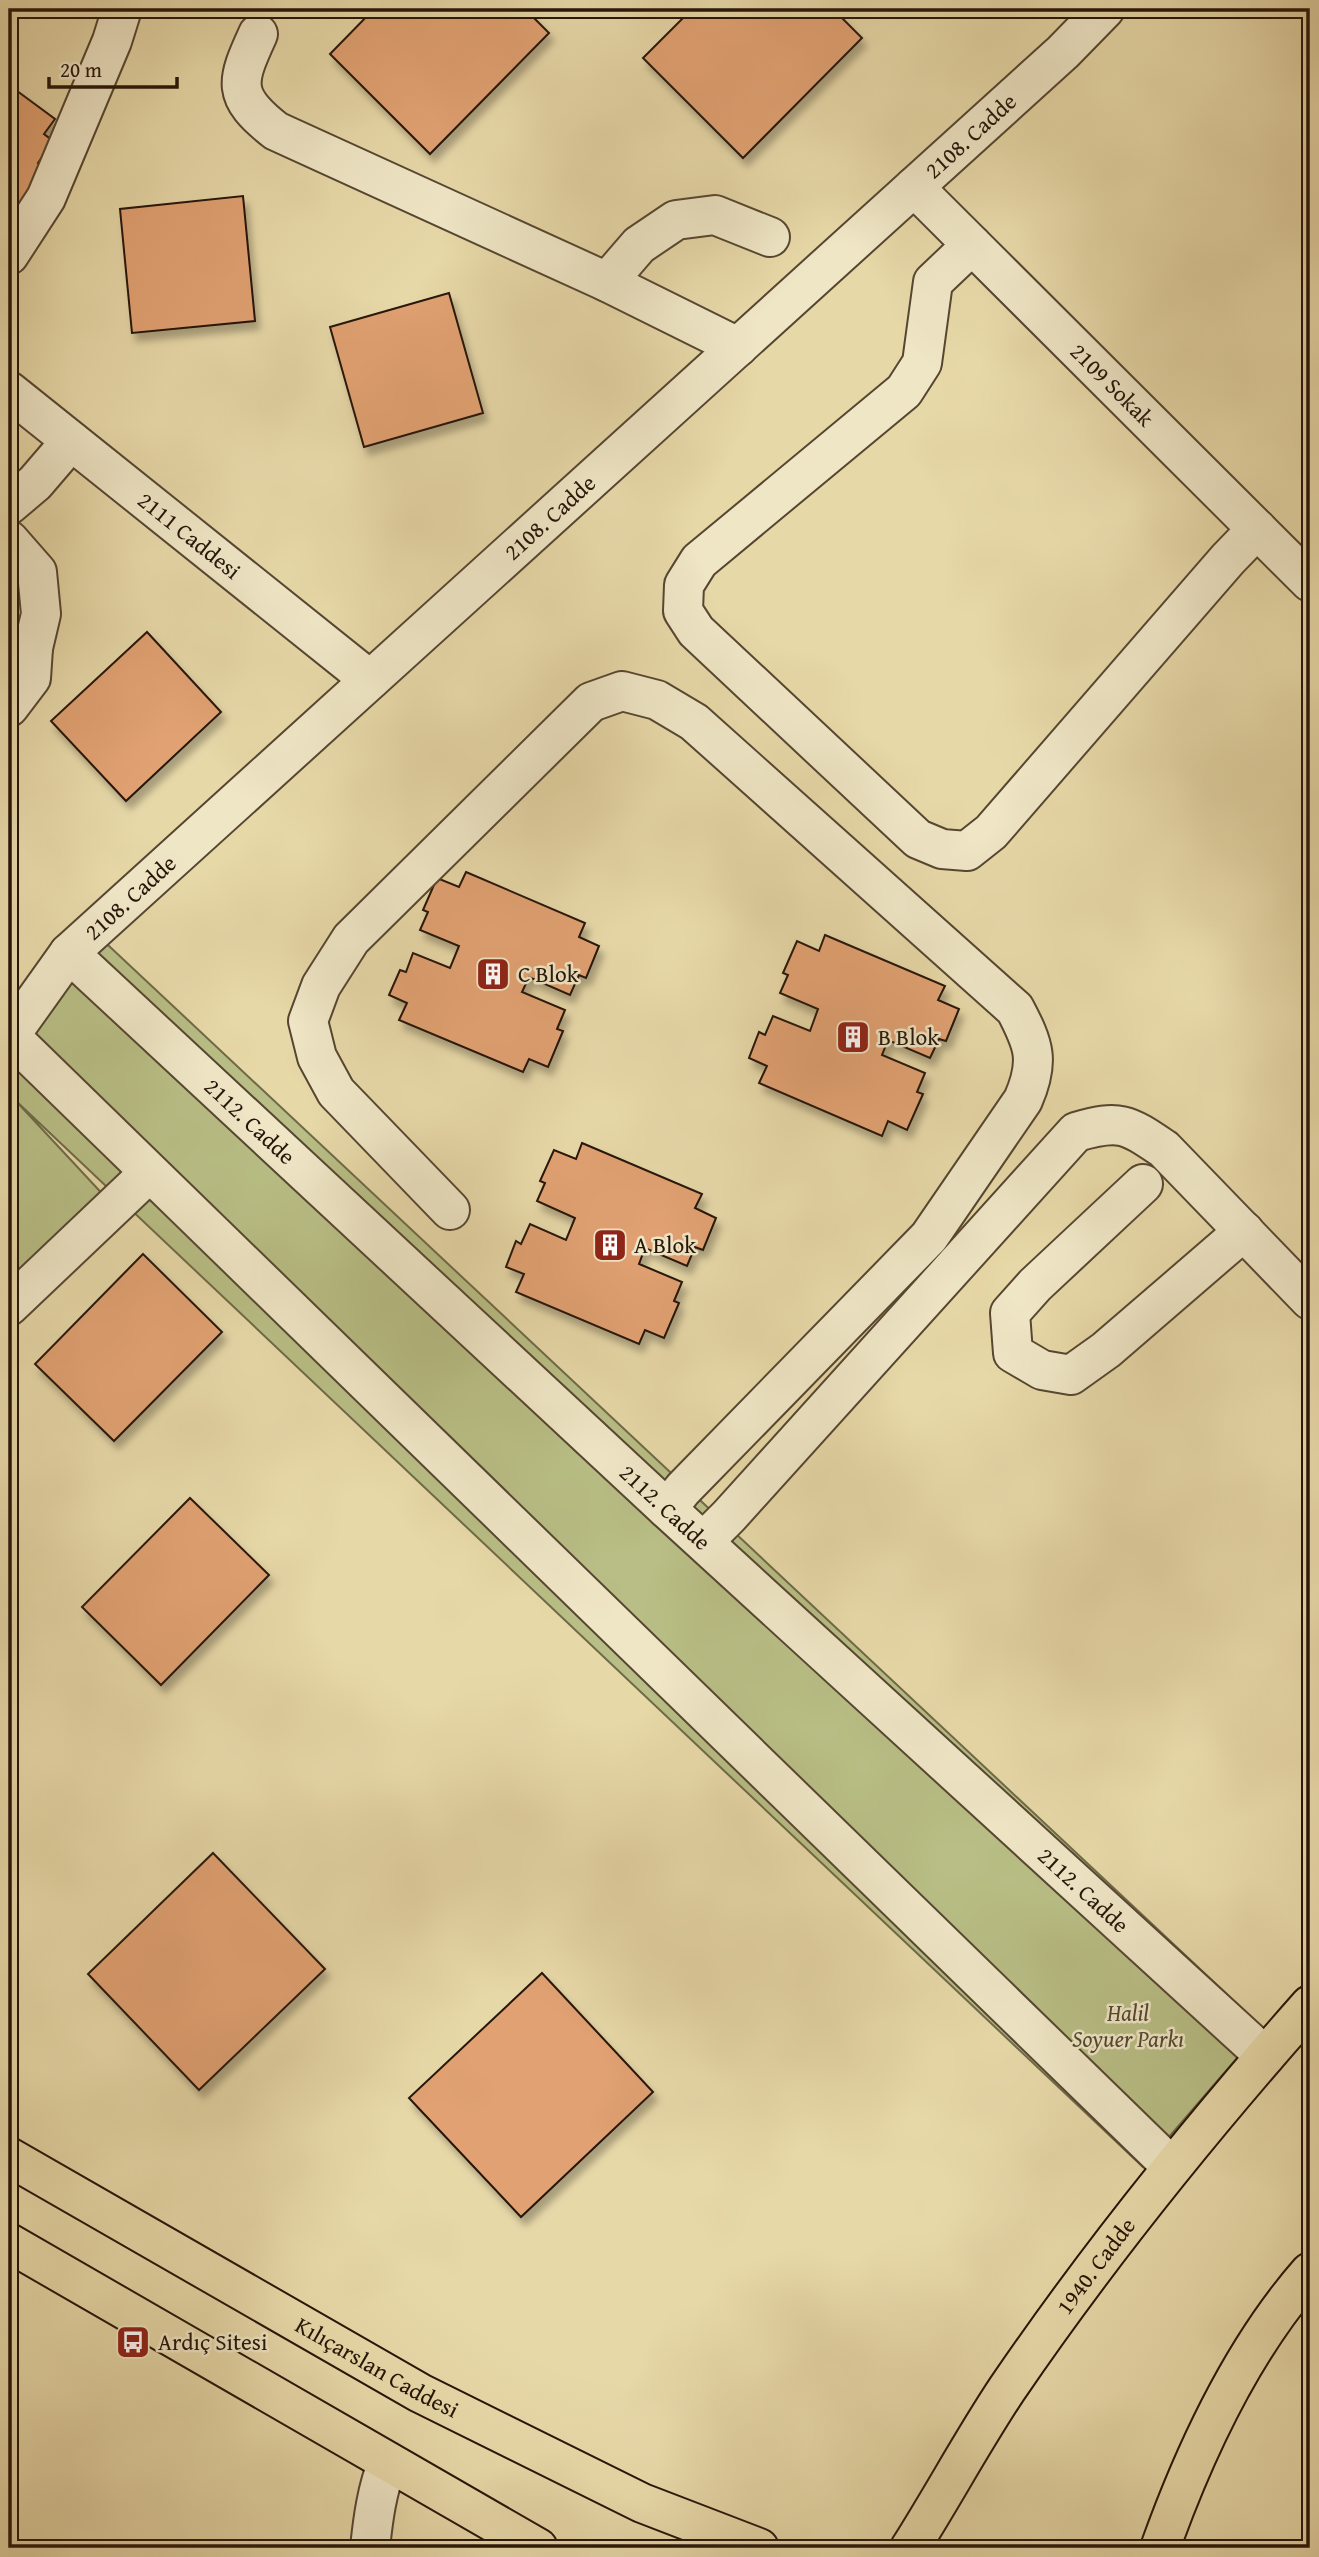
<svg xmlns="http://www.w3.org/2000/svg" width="1319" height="2557" font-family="'Gentium Book Plus',serif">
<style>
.green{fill:#b8be85;stroke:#6f6a47;stroke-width:2}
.building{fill:#e1a172;stroke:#261509;stroke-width:2;filter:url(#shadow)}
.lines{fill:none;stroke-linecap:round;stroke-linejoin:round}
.minor-casing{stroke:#564631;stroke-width:42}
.major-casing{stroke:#261509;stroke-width:42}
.minor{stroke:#efe6c6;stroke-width:38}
.major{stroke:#e7d8a8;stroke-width:38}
.labels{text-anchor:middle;stroke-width:5;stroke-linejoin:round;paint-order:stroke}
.street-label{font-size:23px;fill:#261509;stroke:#efe6c6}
.poi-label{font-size:23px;fill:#261509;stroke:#efe6c6;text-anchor:start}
.park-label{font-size:23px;font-style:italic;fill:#52482e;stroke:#efe6c6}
</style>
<defs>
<filter id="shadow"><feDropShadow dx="4.5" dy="8" stdDeviation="3.5" flood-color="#0004"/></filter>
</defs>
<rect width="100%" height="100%" fill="#e7d8a8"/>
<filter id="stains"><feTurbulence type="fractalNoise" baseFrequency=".00286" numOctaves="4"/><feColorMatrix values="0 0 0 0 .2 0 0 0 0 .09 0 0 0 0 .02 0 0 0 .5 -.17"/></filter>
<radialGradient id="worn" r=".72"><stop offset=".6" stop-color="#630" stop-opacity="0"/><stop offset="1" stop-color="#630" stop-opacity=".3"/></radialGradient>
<polygon class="green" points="93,931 1263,2028 1143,2167 15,1100 109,1201 9,1297 9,1073"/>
<g class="building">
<polygon points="374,9 525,9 549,33 430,154 330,54"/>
<polygon points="692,9 833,9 862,38 743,158 643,58"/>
<polygon points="9,85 55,119 44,134 53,141 38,163 48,170 9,222"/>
<polygon points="243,196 255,321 132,333 120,209"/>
<polygon points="449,293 483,413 364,447 330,327"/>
<polygon points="147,632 221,712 126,801 51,721"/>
<polygon points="466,872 585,923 579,937 599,946 586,978 579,975 570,995 529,977 522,992 565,1010 557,1029 563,1031 548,1067 529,1059 523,1072 399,1020 407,1003 389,995 400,970 406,972 413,953 450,968 459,946 420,930 428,912 423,910 437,878 459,887"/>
<polygon points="825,935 945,986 938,1000 959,1009 946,1041 939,1039 930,1058 888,1040 882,1055 925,1073 917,1092 923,1094 907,1130 888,1121 882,1136 759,1083 767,1066 749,1058 759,1032 765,1035 773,1016 810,1031 818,1009 780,993 788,975 783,973 797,941 819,951"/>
<polygon points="582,1143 702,1194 695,1208 716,1218 703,1250 695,1247 687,1266 645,1248 639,1264 682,1282 674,1301 679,1303 664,1338 645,1330 639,1344 516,1292 524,1274 506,1267 516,1241 521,1244 530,1224 566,1240 575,1218 537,1201 545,1183 540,1181 554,1150 576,1159"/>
<polygon points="143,1254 222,1332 114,1441 35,1364"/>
<polygon points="190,1498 269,1575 161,1685 82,1607"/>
<polygon points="213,1853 325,1969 199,2090 88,1974"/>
<polygon points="542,1973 653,2092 521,2217 409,2098"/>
</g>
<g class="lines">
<g class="minor-casing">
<g id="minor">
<path d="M258,34C236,82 231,96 276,131L607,282L738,347"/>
<path id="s1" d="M914,187L1310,582"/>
<polyline points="972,245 933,282 922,363 904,391 699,561 684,585 683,611 696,631 918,839 942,849 967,851 991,832 1228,559 1257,529"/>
<polyline points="9,255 46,198 112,41 122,9"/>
<polyline points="607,282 639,245 676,220 715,215 770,237"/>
<path id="s2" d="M9,391L370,680"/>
<polyline points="9,505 35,483 71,441"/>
<polyline points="9,540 37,572 41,614 33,648 9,658"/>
<polyline points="9,707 31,678 33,648"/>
<path id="s3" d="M69,953L667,1509L1265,2056"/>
<polyline points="10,1036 1172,2167"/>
<path id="s4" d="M9,1037L69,953L1063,52L1105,9"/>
<polyline points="1143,1184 1035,1285 1010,1313 1013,1353 1042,1370 1071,1375 1106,1350 1244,1231"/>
<path d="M450,1210L336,1092L317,1057L308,1021L321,986L351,939L591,702L622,691L657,700L694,722L1015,1009C1034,1045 1040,1061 1023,1100L929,1237L683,1489L667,1509"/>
<polyline points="9,1306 149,1173"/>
<path d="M704,1541L729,1516L1076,1132C1120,1119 1127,1124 1164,1149L1310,1300"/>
<path d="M370,2548C373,2519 377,2489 388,2462"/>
</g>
</g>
<g class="major-casing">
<g id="major">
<path id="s5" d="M9,2157L420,2393L642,2503L759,2548"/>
<polyline points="9,2243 538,2548"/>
<path id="s6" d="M910,2548C943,2496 973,2440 1007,2389C1099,2254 1202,2127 1310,2005"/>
<path d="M1160,2548C1194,2453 1243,2348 1310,2272"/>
</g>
</g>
<use href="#minor" class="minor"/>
<use href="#major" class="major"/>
</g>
<defs>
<g id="building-square" transform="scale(1.75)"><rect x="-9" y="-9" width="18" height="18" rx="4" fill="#8f2418" stroke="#efe6c6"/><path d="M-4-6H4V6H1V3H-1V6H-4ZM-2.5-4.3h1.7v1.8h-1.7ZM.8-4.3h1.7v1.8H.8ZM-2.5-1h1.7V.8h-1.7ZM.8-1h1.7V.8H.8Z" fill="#fff"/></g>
<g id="bus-square" transform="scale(1.75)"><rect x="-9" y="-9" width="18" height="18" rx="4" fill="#8f2418" stroke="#efe6c6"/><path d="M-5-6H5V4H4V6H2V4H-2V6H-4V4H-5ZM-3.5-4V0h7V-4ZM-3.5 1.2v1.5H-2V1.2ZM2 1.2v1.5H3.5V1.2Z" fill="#fff"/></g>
</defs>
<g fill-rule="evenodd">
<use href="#building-square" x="493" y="974"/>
<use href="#building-square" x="853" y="1037"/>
<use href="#building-square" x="610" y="1245"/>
<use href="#bus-square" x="133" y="2342"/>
</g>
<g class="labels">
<g class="street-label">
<text dy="8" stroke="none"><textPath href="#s4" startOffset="1320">2108. Cadde</textPath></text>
<text dy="8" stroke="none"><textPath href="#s1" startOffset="280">2109 Sokak</textPath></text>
<text dy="8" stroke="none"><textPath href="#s4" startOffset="752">2108. Cadde</textPath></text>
<text dy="8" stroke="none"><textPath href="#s2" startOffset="231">2111 Caddesi</textPath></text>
<text dy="8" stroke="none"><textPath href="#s4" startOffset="186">2108. Cadde</textPath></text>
<text dy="8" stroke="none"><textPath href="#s3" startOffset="247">2112. Cadde</textPath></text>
<text dy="8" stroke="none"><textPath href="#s3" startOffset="814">2112. Cadde</textPath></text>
<text dy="8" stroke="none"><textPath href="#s3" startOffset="1381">2112. Cadde</textPath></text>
<text dy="8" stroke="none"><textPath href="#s6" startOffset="338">1940. Cadde</textPath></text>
<text dy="8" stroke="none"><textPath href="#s5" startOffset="424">Kılıçarslan Caddesi</textPath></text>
</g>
<g class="poi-label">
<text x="518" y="982">C Blok</text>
<text x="878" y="1045">B Blok</text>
<text x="634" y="1253">A Blok</text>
<text x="158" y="2350">Ardıç Sitesi</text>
</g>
<g class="park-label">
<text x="1128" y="2021">Halil<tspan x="1128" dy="26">Soyuer Parkı</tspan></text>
</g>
</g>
<rect width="1319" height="2557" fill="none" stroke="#e7d8a8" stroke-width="35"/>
<rect x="10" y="10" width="1298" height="2536" fill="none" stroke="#261509" stroke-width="3.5"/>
<rect x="18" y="18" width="1284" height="2522" fill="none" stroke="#261509" stroke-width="2"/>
<path d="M49 77v10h128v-10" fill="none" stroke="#261509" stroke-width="3.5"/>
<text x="60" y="77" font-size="21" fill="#261509" stroke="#efe6c6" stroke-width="5" paint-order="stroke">20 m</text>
<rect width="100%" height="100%" filter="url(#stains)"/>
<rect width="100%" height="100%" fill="url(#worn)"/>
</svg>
